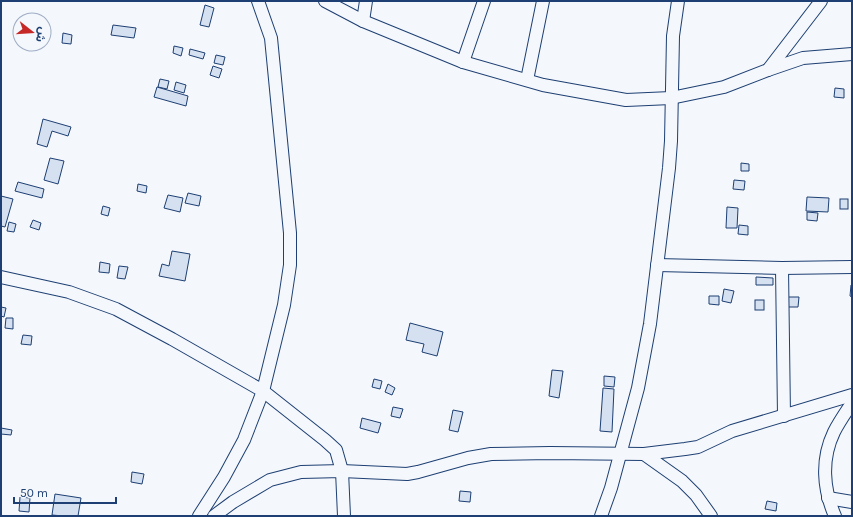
<svg xmlns="http://www.w3.org/2000/svg" width="853" height="517" font-family="Karla,'Noto Sans Arabic',sans-serif">
<style>
.building{fill:#d5e0f0;stroke:#1d3f73}
.lines{fill:none;stroke-linecap:round;stroke-linejoin:round}
.minor-casing{stroke:#1d3f73;stroke-width:14}
.minor{stroke:#f4f7fb;stroke-width:12}
</style>
<rect width="100%" height="100%" fill="#f4f7fb"/>
<g class="building">
<polygon points="205,5 214,8 209,27 200,25"/>
<polygon points="113,25 136,28 134,38 111,35"/>
<polygon points="63,33 72,35 71,44 62,43"/>
<polygon points="174,46 183,48 181,56 173,53"/>
<polygon points="190,49 205,53 203,59 189,55"/>
<polygon points="216,55 225,57 223,65 214,63"/>
<polygon points="213,66 222,69 219,78 210,75"/>
<polygon points="160,79 169,81 167,89 158,87"/>
<polygon points="176,82 186,85 184,93 174,90"/>
<polygon points="157,87 188,96 186,106 154,97"/>
<polygon points="835,88 844,89 844,98 834,97"/>
<polygon points="43,119 71,127 68,136 52,131 47,147 37,144"/>
<polygon points="50,158 64,161 58,184 44,180"/>
<polygon points="741,163 749,164 749,171 741,171"/>
<polygon points="734,180 745,181 744,190 733,189"/>
<polygon points="18,182 44,189 42,198 15,191"/>
<polygon points="138,184 147,186 146,193 137,191"/>
<polygon points="188,193 201,196 199,206 185,203"/>
<polygon points="168,195 183,198 180,212 164,208"/>
<polygon points="1,196 13,199 5,227 1,226"/>
<polygon points="807,197 829,198 828,212 806,211"/>
<rect x="840" y="199" width="8" height="10"/>
<polygon points="103,206 110,208 108,216 101,214"/>
<polygon points="727,207 738,208 737,228 726,228"/>
<polygon points="807,212 818,213 817,221 807,220"/>
<polygon points="33,220 41,223 39,230 30,227"/>
<polygon points="9,222 16,224 14,232 7,231"/>
<polygon points="739,225 748,226 748,235 738,234"/>
<polygon points="172,251 190,254 185,281 159,276 162,264 169,266"/>
<polygon points="100,262 110,264 109,273 99,272"/>
<polygon points="119,266 128,267 125,279 117,278"/>
<polygon points="756,277 773,278 773,285 756,285"/>
<polygon points="851,285 852,285 852,297 850,296"/>
<polygon points="724,289 734,291 731,303 722,301"/>
<polygon points="709,296 719,296 719,305 709,304"/>
<polygon points="788,297 799,297 798,307 788,307"/>
<rect x="755" y="300" width="9" height="10"/>
<polygon points="1,307 6,308 4,317 1,316"/>
<polygon points="6,318 13,318 13,329 5,328"/>
<polygon points="410,323 443,332 437,356 422,352 424,344 406,340"/>
<polygon points="23,335 32,336 31,345 21,344"/>
<polygon points="552,370 563,371 559,398 549,396"/>
<polygon points="604,376 615,377 614,387 604,386"/>
<polygon points="374,379 382,381 380,389 372,387"/>
<polygon points="388,384 395,388 392,395 385,392"/>
<polygon points="603,388 614,389 612,432 600,431"/>
<polygon points="393,407 403,409 400,418 391,416"/>
<polygon points="453,410 463,412 458,432 449,430"/>
<polygon points="362,418 381,423 378,433 360,428"/>
<polygon points="1,428 12,430 11,435 1,434"/>
<polygon points="132,472 144,474 142,484 131,482"/>
<polygon points="460,491 471,492 470,502 459,501"/>
<polygon points="55,494 81,498 78,516 63,516 52,515"/>
<polygon points="20,497 30,498 29,512 19,511"/>
<polygon points="767,501 777,503 776,511 765,509"/>
</g>
<g class="lines">
<g class="minor-casing">
<g id="minor">
<polyline points="325,1 363,21 463,62 543,85 626,100 671,98 724,87 768,70 803,58 852,54"/>
<polyline points="363,21 366,1"/>
<polyline points="463,62 484,1"/>
<polyline points="768,70 821,1"/>
<polyline points="527,80 543,1"/>
<polyline points="657,265 782,268 852,267"/>
<polyline points="782,268 784,416"/>
<polyline points="1,277 69,292 116,309 172,339 263,391 325,440 336,450 342,471 344,516"/>
<polyline points="644,454 682,481 696,495 711,516"/>
<polyline points="828,498 852,502"/>
<polyline points="199,516 224,477 244,440 263,391 284,305 290,265 290,233 271,38 258,1"/>
<polyline points="214,516 233,502 270,480 301,472 342,471 407,474 418,472 468,458 491,454 550,453 644,454 685,449 698,447 732,431 852,395"/>
<polyline points="601,516 611,488 638,388 650,324 669,168 671,141 673,36 678,1"/>
<path d="M835,516C823,489 821,459 834,432C839,422 846,412 852,403"/>
</g>
</g>
<use href="#minor" class="minor"/>
</g>
<rect width="853" height="517" fill="none" stroke="#1d3f73" stroke-width="4"/>
<g transform="translate(32 32) rotate(107)"><circle r="19" fill="#f4f7fb" stroke="#9eadc5"/>
<path d="M0-3L7 15L0 10L-7 15Z" fill="#c62828"/>
<text y="-6" font-size="11" font-weight="bold" text-anchor="middle" fill="#1d3f73">ش</text>
</g>
<path d="M14 497v6h102v-6" fill="none" stroke="#1d3f73" stroke-width="2"/>
<text x="20" y="497" font-size="12" fill="#1d3f73" stroke="#f4f7fb" stroke-width="3" paint-order="stroke">50 m</text>
</svg>
